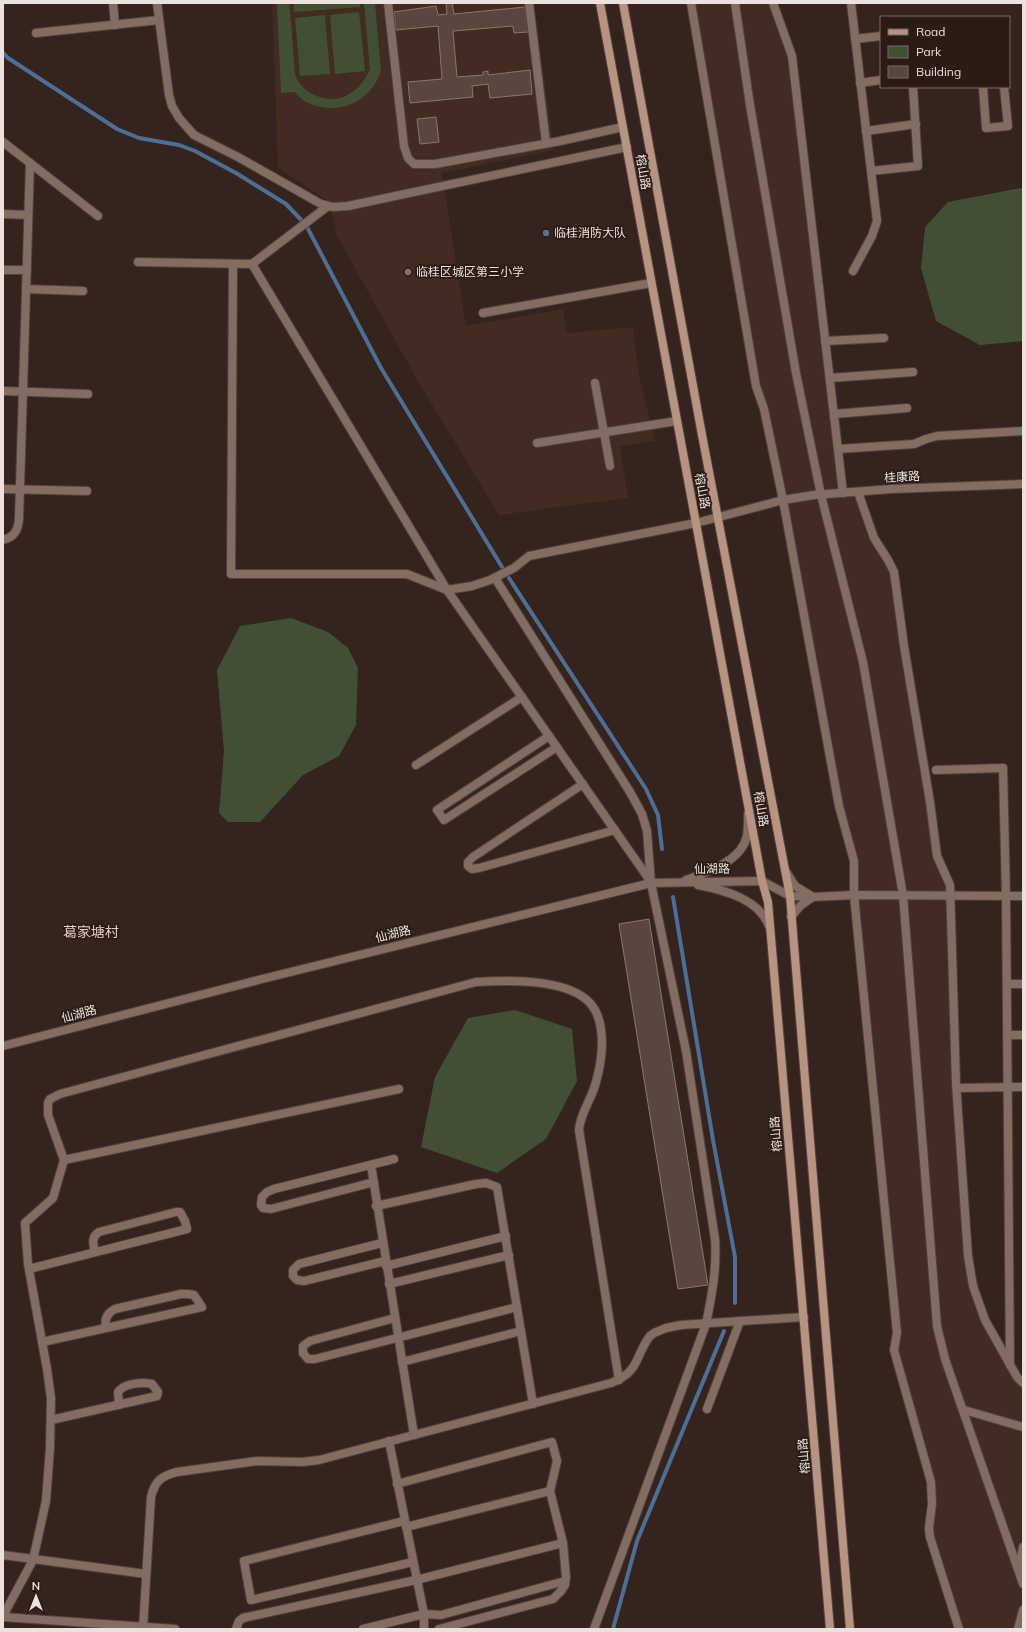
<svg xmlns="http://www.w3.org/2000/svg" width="1026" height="1632" font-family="Mulish,'Noto Sans SC',sans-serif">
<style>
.built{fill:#422b21}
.green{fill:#415035}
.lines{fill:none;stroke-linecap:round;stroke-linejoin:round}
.stream{stroke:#4d6e95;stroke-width:4}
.building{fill:#59473f;stroke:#8b776e}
.service-casing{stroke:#51423c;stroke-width:10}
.pedestrian-casing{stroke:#51423c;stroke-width:10}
.minor-casing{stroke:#51423c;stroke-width:10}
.tertiary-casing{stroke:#51423c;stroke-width:10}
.secondary-casing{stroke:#51423c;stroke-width:10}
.service{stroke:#836d62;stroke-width:8}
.pedestrian{stroke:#836d62;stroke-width:8}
.minor{stroke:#836d62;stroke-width:8}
.tertiary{stroke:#836d62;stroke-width:8}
.secondary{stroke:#b79382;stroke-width:8}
.service-dot{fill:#5c6f8a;stroke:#2a1b14;stroke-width:1.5}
.education-dot{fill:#8d6e63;stroke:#2a1b14;stroke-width:1.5}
.labels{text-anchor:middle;stroke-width:3.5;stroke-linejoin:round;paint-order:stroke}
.street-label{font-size:12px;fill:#ece1dc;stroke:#2a1b14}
.poi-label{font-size:12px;fill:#ece1dc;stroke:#2a1b14;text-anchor:start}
.quarter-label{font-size:14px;fill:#e4cec5;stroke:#2a1b14}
</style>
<rect width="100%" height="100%" fill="#34241d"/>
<g class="built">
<polygon points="272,3 534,3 554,150 442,173 466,326 563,309 567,333 633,327 639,376 655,441 620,446 628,498 499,515 416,378 337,236 330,202 278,168"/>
<polygon points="691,3 773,3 786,37 843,492 858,492 888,560 937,856 947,878 968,1256 985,1320 1023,1383 1023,1629 959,1629 930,1537 932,1504 895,1343 854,861 764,409"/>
</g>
<g class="green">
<path d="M277,3H289C291,18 292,34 293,49C294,57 294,66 295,74C300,92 323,102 340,98C354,94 365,82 370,69L364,3H375L381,71C373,97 348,112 321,107C310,105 302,101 295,92L281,93Z"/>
<polygon points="294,3 360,3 360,7 294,12"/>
<polygon points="359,12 365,71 335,74 330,15"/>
<polygon points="325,15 330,74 300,76 295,18"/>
<polygon points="1021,188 1023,188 1023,341 980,345 936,321 921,268 925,227 948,202"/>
<polygon points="291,618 328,632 348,648 358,668 356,725 339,756 303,775 260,822 228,822 219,813 224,751 217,670 240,626"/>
<polygon points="515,1010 572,1029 577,1081 546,1139 497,1173 421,1147 435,1077 468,1018"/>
</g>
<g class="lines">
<g class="stream">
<polyline points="3,53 8,58 117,129 139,138 179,145 195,151 236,173 286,204 306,225 381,368 502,567"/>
<polyline points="509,578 646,789 658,815 662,849"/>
<polyline points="673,897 713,1140 735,1257 735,1303"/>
<polyline points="613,1629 637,1541 724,1331"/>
</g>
</g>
<g class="building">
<polygon points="446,3 452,3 454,14 525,7 528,32 514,33 513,26 453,31 457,77 483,75 483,72 488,71 488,75 530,70 532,94 490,98 488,84 472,86 473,97 410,103 408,82 442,79 438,26 396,30 394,12 436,6 438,15 447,14"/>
<polygon points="436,117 439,142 420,144 417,119"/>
<polygon points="649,919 708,1285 678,1289 619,924"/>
</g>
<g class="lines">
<g class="service-casing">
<g id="service">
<polyline points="113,3 115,25"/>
<polyline points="388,3 404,146 408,158 414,164 435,164 560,141 623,127"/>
<polyline points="529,3 546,143"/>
<polyline points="773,3 792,56 843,493"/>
<polyline points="851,3 877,221 872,236 853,271"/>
<polyline points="36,33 159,20"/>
<polyline points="855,39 881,36"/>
<polyline points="860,83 881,80"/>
<polyline points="983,87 986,128 1008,126 1004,87"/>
<polyline points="866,131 916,124"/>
<polyline points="871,171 918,166 913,87"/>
<polyline points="483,313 651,283"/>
<polyline points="825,341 884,338"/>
<polyline points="830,378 913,372"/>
<polyline points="595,383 610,466"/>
<polyline points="834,414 907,408"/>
<polyline points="537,443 677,421"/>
<polyline points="838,449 914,444 926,439 937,436 1023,431"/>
<polyline points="549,736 437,810 444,820 557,747"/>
<polyline points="416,765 522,697"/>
<polyline points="936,770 1003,768 1006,896"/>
<polyline points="583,784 473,857 468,862 468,866 472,869 479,868 615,830"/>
<polyline points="371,1165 414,1435"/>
<polyline points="374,1182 271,1209 263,1208 261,1205 262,1197 267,1192 274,1189 394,1159"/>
<polyline points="376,1206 476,1184 486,1183 497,1187 533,1404"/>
<polyline points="382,1243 299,1264 293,1270 293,1276 297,1280 304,1281 385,1261"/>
<polyline points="386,1266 506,1236"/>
<path d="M29,1269L187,1229L185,1221L180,1212H176L99,1232C91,1237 93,1244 95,1252"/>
<polyline points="389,1284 509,1255"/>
<polyline points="395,1318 310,1341 303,1346 303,1353 308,1359 315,1359 517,1307"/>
<path d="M42,1342L202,1307L194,1295L188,1294H181L115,1309C107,1313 104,1319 106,1328"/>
<polyline points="402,1362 521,1331"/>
<polyline points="707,1409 740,1321"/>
<path d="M51,1420L157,1396L158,1392L152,1384C142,1382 124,1383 118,1392L119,1405"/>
<polyline points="389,1441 424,1614 441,1615 565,1581"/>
<polyline points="397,1484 552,1442 557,1461 550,1491 563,1543 566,1577 565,1585 561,1591 553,1599 439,1629"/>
<polyline points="404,1521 244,1561 251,1600 413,1562"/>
<polyline points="406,1527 550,1491"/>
<polyline points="3,1617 175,1629"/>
<polyline points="236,1629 239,1621 243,1618 416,1580 563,1543"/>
<polyline points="363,1629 424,1614 424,1629"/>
</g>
</g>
<g class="pedestrian-casing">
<g id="pedestrian">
<polyline points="735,3 750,105 796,373 821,495 863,662 903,895 937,1326 945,1359 1023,1584"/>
<polyline points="964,1410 1023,1427"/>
<polyline points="1019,1570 1023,1547"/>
<polyline points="1018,1629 1023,1610"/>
</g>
</g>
<g class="minor-casing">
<g id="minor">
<polyline points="157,3 169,95 172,106 179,118 194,135 238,157 321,204 333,207 348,206 627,147"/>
<polyline points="691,3 756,386 764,409 783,500 839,806 854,861 854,895 897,1333 894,1350 931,1482 932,1504 929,1528 930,1537 959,1629"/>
<polyline points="3,142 98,216"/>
<polyline points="328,206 252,264 447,590 651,882"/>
<polyline points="3,214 28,215"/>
<polyline points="138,262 252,264"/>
<polyline points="233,264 231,574 407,574 447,590 472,586 490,580 514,568 529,556 696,523"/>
<polyline points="3,270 27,270"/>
<polyline points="26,289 83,291"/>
<polyline points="3,391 88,394"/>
<polyline points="3,489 87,491"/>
<polyline points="858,492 874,538 888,560 894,572 904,646 930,802 937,856 950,885 956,1083 968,1256 973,1286 985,1320 1017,1377 1023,1383"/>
<path d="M3,540C14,537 18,531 19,519L30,163"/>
<path d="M495,578L630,792L642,814L647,831L651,883L686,1051L715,1239C717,1268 712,1295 706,1324L594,1629"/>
<polyline points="1006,896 1010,1365"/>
<polyline points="1007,984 1023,984"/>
<polyline points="1007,1035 1023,1035"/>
<polyline points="957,1088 1023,1087"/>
<path d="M399,1089L64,1160L48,1115V1103L50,1099L60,1094L476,982C507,980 577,977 595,1010C606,1031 602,1061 596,1082C592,1099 580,1113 579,1130L619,1380"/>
<polyline points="3,1555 146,1574"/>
<polyline points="3,1616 33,1560 46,1501 50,1448 51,1398 47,1369 28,1264 25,1223 53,1198 64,1160"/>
<path d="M143,1629L151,1497C155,1481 161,1476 177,1472L257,1461L302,1462L319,1460L611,1383C641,1371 634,1357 650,1336L654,1333L666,1328L681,1325L804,1317"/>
</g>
</g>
<g class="tertiary-casing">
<g id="tertiary">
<polyline points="696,523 783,500 814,495 891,489 1023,484"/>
<polyline points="785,870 795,886 813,897 800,906 791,917"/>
<path d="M686,880C707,872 741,862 747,836C748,829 748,821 748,814"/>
<path d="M698,885C724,890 759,899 769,926"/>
<polyline points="3,1046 262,979 651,883 762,881 790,896 813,897 854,895 1023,896"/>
</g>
</g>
<g class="secondary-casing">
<g id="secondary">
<polyline points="600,3 762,881 768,902 830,1629"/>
<polyline points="623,3 702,435 790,896 850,1629"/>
</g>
</g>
<use href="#service" class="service"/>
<use href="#pedestrian" class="pedestrian"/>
<use href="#minor" class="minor"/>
<use href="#tertiary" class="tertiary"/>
<use href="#secondary" class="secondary"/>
</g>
<circle class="service-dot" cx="546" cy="233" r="4"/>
<circle class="education-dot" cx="408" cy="272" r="4"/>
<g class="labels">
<g class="street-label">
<text transform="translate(643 172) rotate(80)" y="4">榕山路</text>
<text transform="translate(902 477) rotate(-3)" y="4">桂康路</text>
<text transform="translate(702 491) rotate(79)" y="4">榕山路</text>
<text transform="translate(761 809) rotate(80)" y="4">榕山路</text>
<text transform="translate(712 869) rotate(-1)" y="4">仙湖路</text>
<text transform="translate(393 934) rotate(-14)" y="4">仙湖路</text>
<text transform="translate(79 1014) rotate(-15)" y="4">仙湖路</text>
<text transform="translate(776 1134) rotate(-95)" y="4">榕山路</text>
<text transform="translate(804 1456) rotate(-95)" y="4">榕山路</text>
</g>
<g class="poi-label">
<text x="554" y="237">临桂消防大队</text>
<text x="416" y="276">临桂区城区第三小学</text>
</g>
<g class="quarter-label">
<text x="91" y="937">葛家塘村</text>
</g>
</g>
<rect width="1026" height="1632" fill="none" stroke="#ece1dc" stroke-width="8"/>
<rect x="880" y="16" width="130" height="72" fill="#2a1b14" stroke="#786a64"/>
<rect x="888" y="29" width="20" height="6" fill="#b79382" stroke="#786a64"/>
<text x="916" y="36" font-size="12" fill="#ece1dc">Road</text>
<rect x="888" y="46" width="20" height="12" fill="#415035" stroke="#786a64"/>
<text x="916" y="56" font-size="12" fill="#ece1dc">Park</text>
<rect x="888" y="66" width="20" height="12" fill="#59473f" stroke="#786a64"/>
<text x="916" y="76" font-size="12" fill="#ece1dc">Building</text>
<g transform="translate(36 1596)" stroke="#2a1b14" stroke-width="3" paint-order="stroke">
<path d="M0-3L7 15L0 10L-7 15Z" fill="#ece1dc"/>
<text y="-6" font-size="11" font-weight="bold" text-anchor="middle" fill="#ece1dc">N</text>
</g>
</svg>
